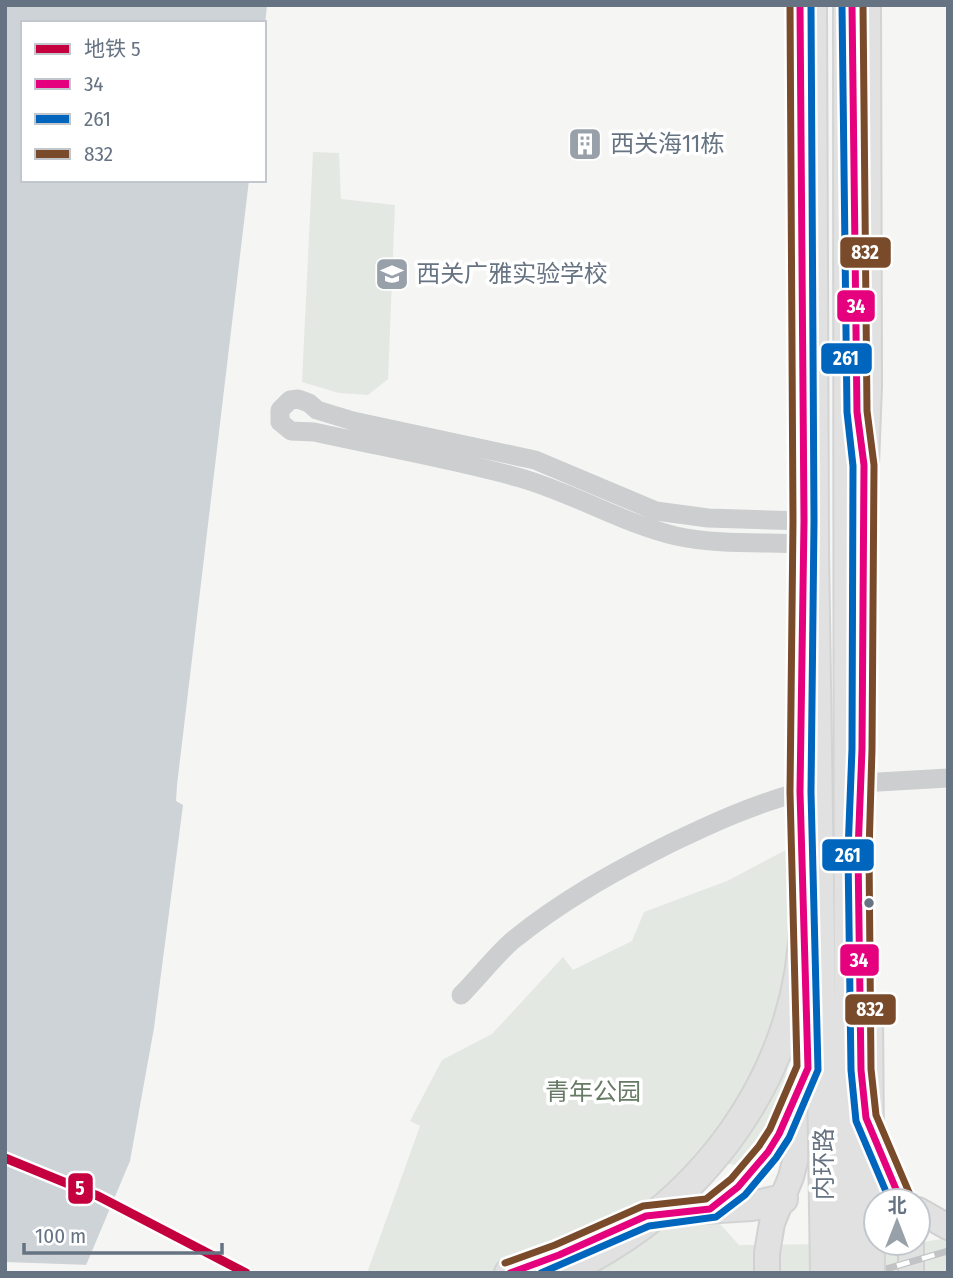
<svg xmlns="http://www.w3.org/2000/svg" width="953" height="1278" font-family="'Fira Sans Condensed','Noto Sans SC',sans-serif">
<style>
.green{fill:#e4e8e2}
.water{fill:#ced3d7}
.pier{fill:#f5f5f4}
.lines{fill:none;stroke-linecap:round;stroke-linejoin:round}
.major-casing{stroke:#d1d1d2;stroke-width:28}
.highway-casing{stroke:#d2d3d3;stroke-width:32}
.minor{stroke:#cdcecf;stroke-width:19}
.major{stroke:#e1e1e1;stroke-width:24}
.highway{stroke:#e1e1e1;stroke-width:28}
.rail-casing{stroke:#c2c3c4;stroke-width:7}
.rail{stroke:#fff;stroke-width:4.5;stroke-dasharray:13;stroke-linecap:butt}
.highway-bridge-casing{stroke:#d2d3d3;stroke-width:32;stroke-linecap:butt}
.highway-bridge{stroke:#e1e1e1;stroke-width:28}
.bus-1-casing{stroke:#fff;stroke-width:12}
.bus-2-casing{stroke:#fff;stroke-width:12}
.bus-3-casing{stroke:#fff;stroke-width:12}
.bus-1{stroke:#e5007d;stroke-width:7}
.bus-2{stroke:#0065bd;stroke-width:7}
.bus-3{stroke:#7a4b2a;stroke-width:7}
.metro-1-casing{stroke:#fff;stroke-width:14}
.metro-1{stroke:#c5003e;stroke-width:9}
.bus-dot{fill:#667382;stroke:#fff;stroke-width:2.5}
.labels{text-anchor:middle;stroke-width:7;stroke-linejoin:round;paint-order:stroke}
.poi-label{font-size:24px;fill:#667382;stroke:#fff;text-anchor:start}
.park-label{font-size:24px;fill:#677a65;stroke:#fff}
.street-label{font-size:24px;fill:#667382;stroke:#fff}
.line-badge{stroke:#fff;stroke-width:2.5}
.badge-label{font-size:19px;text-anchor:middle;font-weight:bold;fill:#fff}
</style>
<rect width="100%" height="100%" fill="#f5f5f4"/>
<g class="green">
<polygon points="313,152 339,153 341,199 395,205 388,379 368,395 339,393 302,382"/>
<polygon points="794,850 797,992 784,1092 749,1165 723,1164 692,1193 739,1245 918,1243 948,1238 948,1273 367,1273 420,1126 410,1121 442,1060 492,1034 563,957 573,970 632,941 644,912 727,881 784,851"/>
</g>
<polygon class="water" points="5,5 267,5 264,35 264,23 23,23 23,180 249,180 177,785 176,801 183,805 154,1028 130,1161 84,1270 5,1273"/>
<polygon class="pier" points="5,1262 90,1265 88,1273 5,1273"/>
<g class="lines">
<g class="major-casing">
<g id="major">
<polyline points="861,446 864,465 862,567"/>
<polyline points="802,628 800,792 807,1050"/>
<polyline points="871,1131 901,1201"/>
<path d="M710,1209C758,1173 777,1143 800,1088"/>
<polyline points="918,1210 948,1227"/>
<polyline points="911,1243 911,1273"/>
<polyline points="767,1273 767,1253 772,1223 791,1177 801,1138 811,1035"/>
</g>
</g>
<g class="highway-casing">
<g id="highway">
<polyline points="864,465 867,386 866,5"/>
<polyline points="509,1273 559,1255 646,1216 688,1210 752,1206 783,1199"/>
</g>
</g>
<g class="minor">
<path d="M804,544C762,542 718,545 676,536C621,523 572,492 517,477C451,459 382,447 314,432L291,431L280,422V410L290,400L298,399L309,403L317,410L353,421L535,460L656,511L708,518L804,521"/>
<polyline points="861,783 948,778"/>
<path d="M461,995C478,978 494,957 512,941C561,901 615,871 671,843C713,823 754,804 800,792"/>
</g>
<use href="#major" class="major"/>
<use href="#highway" class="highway"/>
<g class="rail-casing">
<polyline id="rail" points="872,1273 948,1251"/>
</g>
<use href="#rail" class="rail"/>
<g class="highway-bridge-casing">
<g id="highway-bridge">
<polyline points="812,5 814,551 825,1273"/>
<polyline points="848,5 849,1273"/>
<polyline points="868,1013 870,1273"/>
<path d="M560,1273C699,1212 801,1075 804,921"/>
</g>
</g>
<use href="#highway-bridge" class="highway-bridge"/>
<g class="bus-1-casing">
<g id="bus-1">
<polyline points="852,5 857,412 864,465 862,749 858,852 861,1070 866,1118 901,1201"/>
<polyline points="510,1273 559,1255 646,1216 710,1209 738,1187 768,1152 779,1134 808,1068 800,792 804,521 800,5"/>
</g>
</g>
<g class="bus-2-casing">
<g id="bus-2">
<polyline points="842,5 847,412 853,466 852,749 848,852 851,1070 856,1121 890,1201"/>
<polyline points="541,1273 649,1226 716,1217 745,1195 776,1158 789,1138 818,1070 811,792 814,521 811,5"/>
</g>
</g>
<g class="bus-3-casing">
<g id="bus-3">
<polyline points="863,5 867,411 874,465 872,749 869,852 871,1069 876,1115 911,1197"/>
<polyline points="505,1263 555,1245 643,1206 706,1199 731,1179 759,1146 770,1129 797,1066 790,792 793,521 790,5"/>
</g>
</g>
<use href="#bus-1" class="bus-1"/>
<use href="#bus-2" class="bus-2"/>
<use href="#bus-3" class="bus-3"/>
<g class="metro-1-casing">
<polyline id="metro-1" points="5,1158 98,1196 246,1273"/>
</g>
<use href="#metro-1" class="metro-1"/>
</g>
<defs>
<g id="building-square" transform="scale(1.75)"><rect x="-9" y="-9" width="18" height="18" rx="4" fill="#98a0aa" stroke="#fff"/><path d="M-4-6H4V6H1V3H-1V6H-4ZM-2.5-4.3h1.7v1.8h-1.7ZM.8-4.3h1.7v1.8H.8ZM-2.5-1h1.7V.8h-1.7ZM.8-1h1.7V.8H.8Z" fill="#fff"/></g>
<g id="school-square" transform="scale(1.75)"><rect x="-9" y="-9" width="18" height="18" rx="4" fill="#98a0aa" stroke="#fff"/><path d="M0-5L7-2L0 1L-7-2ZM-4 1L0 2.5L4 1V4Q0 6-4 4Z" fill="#fff"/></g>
</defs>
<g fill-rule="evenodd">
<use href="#building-square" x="585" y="144"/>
<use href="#school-square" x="392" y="274"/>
</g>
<circle class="bus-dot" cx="869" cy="903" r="6"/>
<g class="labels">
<g class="poi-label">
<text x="610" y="152">西关海11栋</text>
<text x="416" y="282">西关广雅实验学校</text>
</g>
<g class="park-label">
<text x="593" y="1100">青年公园</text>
</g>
<g class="street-label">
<text transform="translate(824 1164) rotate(-90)" y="8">内环路</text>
</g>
</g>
<g class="line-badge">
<rect x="839" y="236" width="53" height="33" rx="7" fill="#7a4b2a"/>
<rect x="836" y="289" width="40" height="34" rx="7" fill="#e5007d"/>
<rect x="820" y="342" width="53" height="33" rx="7" fill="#0065bd"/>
<rect x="821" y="838" width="54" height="34" rx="7" fill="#0065bd"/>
<rect x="839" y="943" width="41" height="34" rx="7" fill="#e5007d"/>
<rect x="844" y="993" width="53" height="33" rx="7" fill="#7a4b2a"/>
<rect x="67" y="1172" width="27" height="33" rx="7" fill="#c5003e"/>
</g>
<g class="badge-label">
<text x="865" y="259">832</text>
<text x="856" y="313">34</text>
<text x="846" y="365">261</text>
<text x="848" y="862">261</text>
<text x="859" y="967">34</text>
<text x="870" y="1016">832</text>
<text x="80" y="1195">5</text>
</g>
<rect width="953" height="1278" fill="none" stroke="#667382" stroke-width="14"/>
<rect x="21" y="21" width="245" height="161" fill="#ffffff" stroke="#c2c7cd" stroke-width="2"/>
<rect x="35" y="44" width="35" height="10" fill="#c5003e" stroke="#c2c7cd" stroke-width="2"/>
<text x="84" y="56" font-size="21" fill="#667382">地铁 5</text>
<rect x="35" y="79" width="35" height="10" fill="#e5007d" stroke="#c2c7cd" stroke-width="2"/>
<text x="84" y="91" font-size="21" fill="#667382">34</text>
<rect x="35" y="114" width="35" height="10" fill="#0065bd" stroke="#c2c7cd" stroke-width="2"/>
<text x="84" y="126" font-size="21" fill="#667382">261</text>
<rect x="35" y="149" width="35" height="10" fill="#7a4b2a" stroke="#c2c7cd" stroke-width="2"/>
<text x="84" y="161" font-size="21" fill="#667382">832</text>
<g transform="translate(897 1222)"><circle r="33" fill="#ffffff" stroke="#c2c7cd" stroke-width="2"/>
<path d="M0-5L12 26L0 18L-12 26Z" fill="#98a0aa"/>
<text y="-10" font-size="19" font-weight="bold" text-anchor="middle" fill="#667382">北</text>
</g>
<path d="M24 1243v10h198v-10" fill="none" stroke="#667382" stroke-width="3.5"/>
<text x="35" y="1243" font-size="21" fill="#667382" stroke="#ffffff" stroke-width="5" paint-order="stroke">100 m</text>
</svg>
